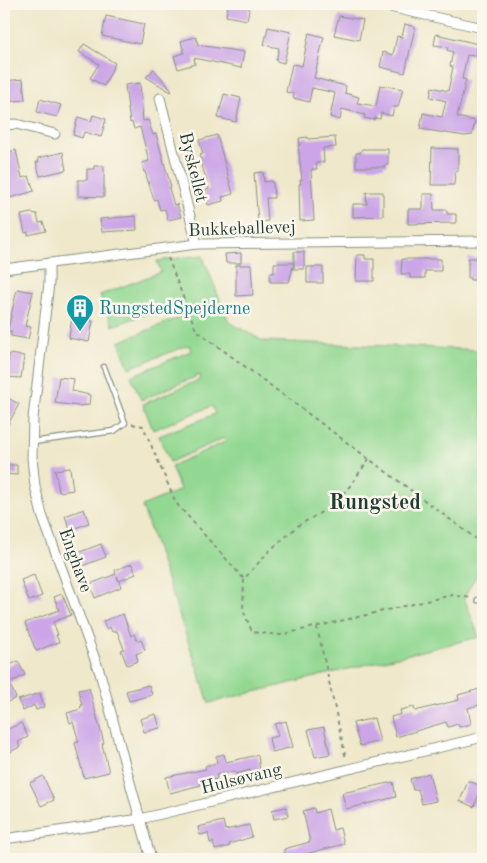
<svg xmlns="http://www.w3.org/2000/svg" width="487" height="863" font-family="'Old Standard TT',serif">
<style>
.green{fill:#93d892;stroke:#598a63}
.building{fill:#cba5e7}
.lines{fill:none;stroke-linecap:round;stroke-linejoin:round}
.lane-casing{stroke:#879280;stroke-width:7}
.street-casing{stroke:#879280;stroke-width:11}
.path{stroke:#879280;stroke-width:2;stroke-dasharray:4 4;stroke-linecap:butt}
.lane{stroke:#fff;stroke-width:4.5}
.street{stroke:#fff;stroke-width:9}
.labels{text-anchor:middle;stroke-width:5;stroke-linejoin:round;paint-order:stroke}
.street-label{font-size:18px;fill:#1f3d34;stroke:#fbf7ec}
.culture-label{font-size:18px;fill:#0d838f;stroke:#fbf7ec;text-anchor:start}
.district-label{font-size:22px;font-weight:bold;fill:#1f3d34;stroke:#fbf7ec}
</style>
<rect width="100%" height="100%" fill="#fbf7ec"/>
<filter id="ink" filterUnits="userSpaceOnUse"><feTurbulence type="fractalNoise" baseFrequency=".02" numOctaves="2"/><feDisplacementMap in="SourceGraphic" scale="10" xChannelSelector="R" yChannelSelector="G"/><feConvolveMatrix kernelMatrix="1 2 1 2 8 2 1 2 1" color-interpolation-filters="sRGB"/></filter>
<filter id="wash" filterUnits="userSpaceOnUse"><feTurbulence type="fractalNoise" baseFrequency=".0096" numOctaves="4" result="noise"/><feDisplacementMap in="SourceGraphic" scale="20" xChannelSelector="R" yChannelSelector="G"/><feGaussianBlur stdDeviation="1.12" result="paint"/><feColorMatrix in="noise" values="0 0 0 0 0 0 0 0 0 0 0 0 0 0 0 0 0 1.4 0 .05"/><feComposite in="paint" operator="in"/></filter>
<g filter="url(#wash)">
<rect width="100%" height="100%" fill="#efe8cb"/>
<polygon class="green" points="202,255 229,322 263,341 483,350 483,564 464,597 479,637 209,703 142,506 180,490 171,466 225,442 224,438 170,462 159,436 215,414 212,406 153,430 143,404 201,379 200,375 141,400 131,376 191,351 189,345 129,368 119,342 178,318 173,304 113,326 100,295 161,272 157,261"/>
<g id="blocks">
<g class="building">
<polygon points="228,4 250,4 247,20 226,16"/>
<polygon points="106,16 144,24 140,44 102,36"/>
<polygon points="339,16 363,20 359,40 334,35"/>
<polygon points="405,24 415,27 405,73 380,67 383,52 393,55 397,36 402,37"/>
<polygon points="268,27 291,32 284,63 276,61 279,48 264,45"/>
<polygon points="309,33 324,37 314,78 346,86 345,93 359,97 357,103 376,106 380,85 403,89 398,107 394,107 392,116 381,113 380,119 375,118 374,120 364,118 365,115 342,109 340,120 330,117 335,93 312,88 309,102 293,98 294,94 286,92 292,64 302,66"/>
<polygon points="436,34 478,44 476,56 467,55 462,79 466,80 457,117 475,121 472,135 465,136 420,129 423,113 442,117 446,101 430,97 432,87 448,91 453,67 450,66 453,52 447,50 448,47 434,45"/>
<polygon points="196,37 198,45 244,52 241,68 194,58 195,64 178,69 174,56 184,53 181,41"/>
<polygon points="84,44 115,63 104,86 90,78 99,64 79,52"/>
<polygon points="154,69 172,91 171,92 146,77"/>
<polygon points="23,79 25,100 4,102 4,81"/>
<polygon points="140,83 143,121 148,120 153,135 156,134 171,187 169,188 174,205 177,204 181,217 168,220 165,209 160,210 157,199 154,200 145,172 144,172 142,163 149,161 140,127 134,129 132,122 130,123 125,85"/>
<polygon points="224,94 241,98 236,122 218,118"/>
<polygon points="40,99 61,105 57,117 37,112"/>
<polygon points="93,115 106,119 101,137 84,132 82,138 73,135 78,117 91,121"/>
<polygon points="217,135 233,194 222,197 223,201 208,205 204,191 209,189 199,155 203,154 199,140"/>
<polygon points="308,137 308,139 335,137 336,147 323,148 324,162 316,163 317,169 312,169 311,171 314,220 300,221 299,184 301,184 300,180 302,180 298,145 300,145 299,138"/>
<polygon points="432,148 458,149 458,171 455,171 454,185 431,185"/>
<polygon points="362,149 388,149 388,165 384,165 384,167 356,167 356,153 360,153"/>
<polygon points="16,150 22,178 29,176 34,191 10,198 8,189 10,188 5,169 4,169 4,153"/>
<polygon points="63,152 66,170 40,176 36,162 39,162 38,158"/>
<polygon points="94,166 104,166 104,197 78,196 78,180 87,180 87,169 94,169"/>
<polygon points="263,172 264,182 271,181 273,184 274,198 266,198 268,221 258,222 254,173"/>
<polygon points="366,192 383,192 383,216 353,217 353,204 367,204"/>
<polygon points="423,194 433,194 434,210 447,210 447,214 456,214 456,223 408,224 408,209 423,209"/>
<polygon points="31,213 37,214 39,223 43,222 46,231 28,235 28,232 25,233 21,215"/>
<polygon points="136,216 137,230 102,232 100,219"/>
<rect x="294" y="252" width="10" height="17"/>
<polygon points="241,253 241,263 226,263 225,254"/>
<polygon points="357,255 365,255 365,259 374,259 374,281 356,281"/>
<polygon points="468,258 483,258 483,280 470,280 470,278 468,278"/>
<polygon points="402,259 441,259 441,271 425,271 425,278 410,278 410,274 401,274"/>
<polygon points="274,263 294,263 289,282 270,282 270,273 274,273"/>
<polygon points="236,265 251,265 253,295 236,296"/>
<rect x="307" y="267" width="16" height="16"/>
<polygon points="17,289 33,292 25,326 31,327 28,339 11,336 11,330 7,334"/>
<polygon points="72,317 93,321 89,342 69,338"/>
<polygon points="9,354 24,356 21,378 6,377"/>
<polygon points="59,377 74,379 72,391 90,395 89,405 78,406 55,403"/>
<polygon points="4,396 19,404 4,432"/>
<polygon points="4,465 17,465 17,475 4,474"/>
<polygon points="70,468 73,490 59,492 55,470"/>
<polygon points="84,509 89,523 70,530 65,516"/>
<polygon points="101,544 106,557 82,566 77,553"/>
<polygon points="132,564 136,574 119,581 117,576 121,587 95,598 90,584 116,574 115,570"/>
<polygon points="34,575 42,596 29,601 21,580"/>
<polygon points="62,594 71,615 53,622 58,635 56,635 59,642 36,651 25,623 59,610 54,597"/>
<polygon points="123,614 131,636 134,634 137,641 141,639 145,650 136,654 138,661 127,665 121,650 124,649 117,631 112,632 110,627 106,629 103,621"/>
<polygon points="18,661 25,675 9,683 16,698 4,704 4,668"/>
<polygon points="149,685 152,695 129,701 126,691"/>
<polygon points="89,688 104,743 102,744 109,772 84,778 75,743 79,742 73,722 70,723 67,713 81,709 80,707 82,706 78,690"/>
<polygon points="483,688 483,704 468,708 471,724 459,727 458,724 448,727 446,722 396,737 391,717 401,714 400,710 414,707 415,711 459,700 458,695"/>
<polygon points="40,693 44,707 36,710 34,705 23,711 18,700"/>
<polygon points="156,714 160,728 144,732 140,719"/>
<polygon points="374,718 380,741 360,746 353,723"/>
<polygon points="286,721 293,747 272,752 269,738 278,736 275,724"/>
<polygon points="21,723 28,737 18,742 20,747 4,755 4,731"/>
<polygon points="324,727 330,754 315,757 308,730"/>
<polygon points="224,754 226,762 258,755 260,771 251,772 250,770 236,774 235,771 216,775 217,779 201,783 201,785 170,793 166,777 206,769 205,766 217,763 216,756"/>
<polygon points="429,773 436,801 422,804 418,789 413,790 410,779"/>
<polygon points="43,776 54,800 41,806 30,783"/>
<polygon points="468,781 482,786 474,807 460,801"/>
<polygon points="393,782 396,797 346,809 342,793"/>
<polygon points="286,807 288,816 274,819 272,810"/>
<polygon points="314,808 315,813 328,809 333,830 340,828 344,844 302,855 303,859 286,859 284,849 310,842 303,811"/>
<polygon points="223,821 225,830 249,825 252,837 229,844 230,846 215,850 213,842 210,843 208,833 200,835 198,827"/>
</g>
</g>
</g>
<g filter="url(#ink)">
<use href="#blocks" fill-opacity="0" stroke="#879280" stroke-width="1"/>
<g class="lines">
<g class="lane-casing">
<g id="lane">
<polyline points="32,442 114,431 125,423 104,367"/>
<polyline points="478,600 483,600"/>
</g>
</g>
<g class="street-casing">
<g id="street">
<polyline points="376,4 483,28"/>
<polyline points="160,98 197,244"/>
<polyline points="4,125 16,124 55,134"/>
<polyline points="49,263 49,283 33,418 32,458 35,486 42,515 100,673 151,859"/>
<polyline points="4,269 197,244 483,241"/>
<polyline points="4,839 140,819 483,737"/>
</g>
</g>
<g class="path">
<polyline points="168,258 196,330 483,544"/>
<polyline points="132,424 143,426 176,503 244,579"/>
<polyline points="369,459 350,486 332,506 299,525 269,551 244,579 243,610 252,632 280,635 452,595 472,598"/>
<polyline points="317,627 346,759"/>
</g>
<use href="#lane" class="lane"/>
<use href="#street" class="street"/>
</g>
</g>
<defs>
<g id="building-pin" transform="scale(1.4375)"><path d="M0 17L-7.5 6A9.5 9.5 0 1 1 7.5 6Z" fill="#0f9aa8" stroke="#fbf7ec"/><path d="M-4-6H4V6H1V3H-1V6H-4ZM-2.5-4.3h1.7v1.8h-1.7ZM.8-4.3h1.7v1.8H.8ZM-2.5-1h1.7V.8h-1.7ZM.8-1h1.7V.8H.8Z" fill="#fff"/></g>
</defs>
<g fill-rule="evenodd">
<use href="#building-pin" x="80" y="308"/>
</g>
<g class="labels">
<g class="street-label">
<text transform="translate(194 167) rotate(76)" y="6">Byskellet</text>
<text transform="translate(242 228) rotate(-2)" y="6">Bukkeballevej</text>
<text transform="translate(76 560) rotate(70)" y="6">Enghave</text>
<text transform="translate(241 778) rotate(-14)" y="6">Hulsøvang</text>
</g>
<g class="culture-label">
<text x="99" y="314">RungstedSpejderne</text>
</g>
<g class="district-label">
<text x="375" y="509">Rungsted</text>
</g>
</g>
<rect width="487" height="863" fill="none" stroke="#fbf7ec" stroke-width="20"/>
</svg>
